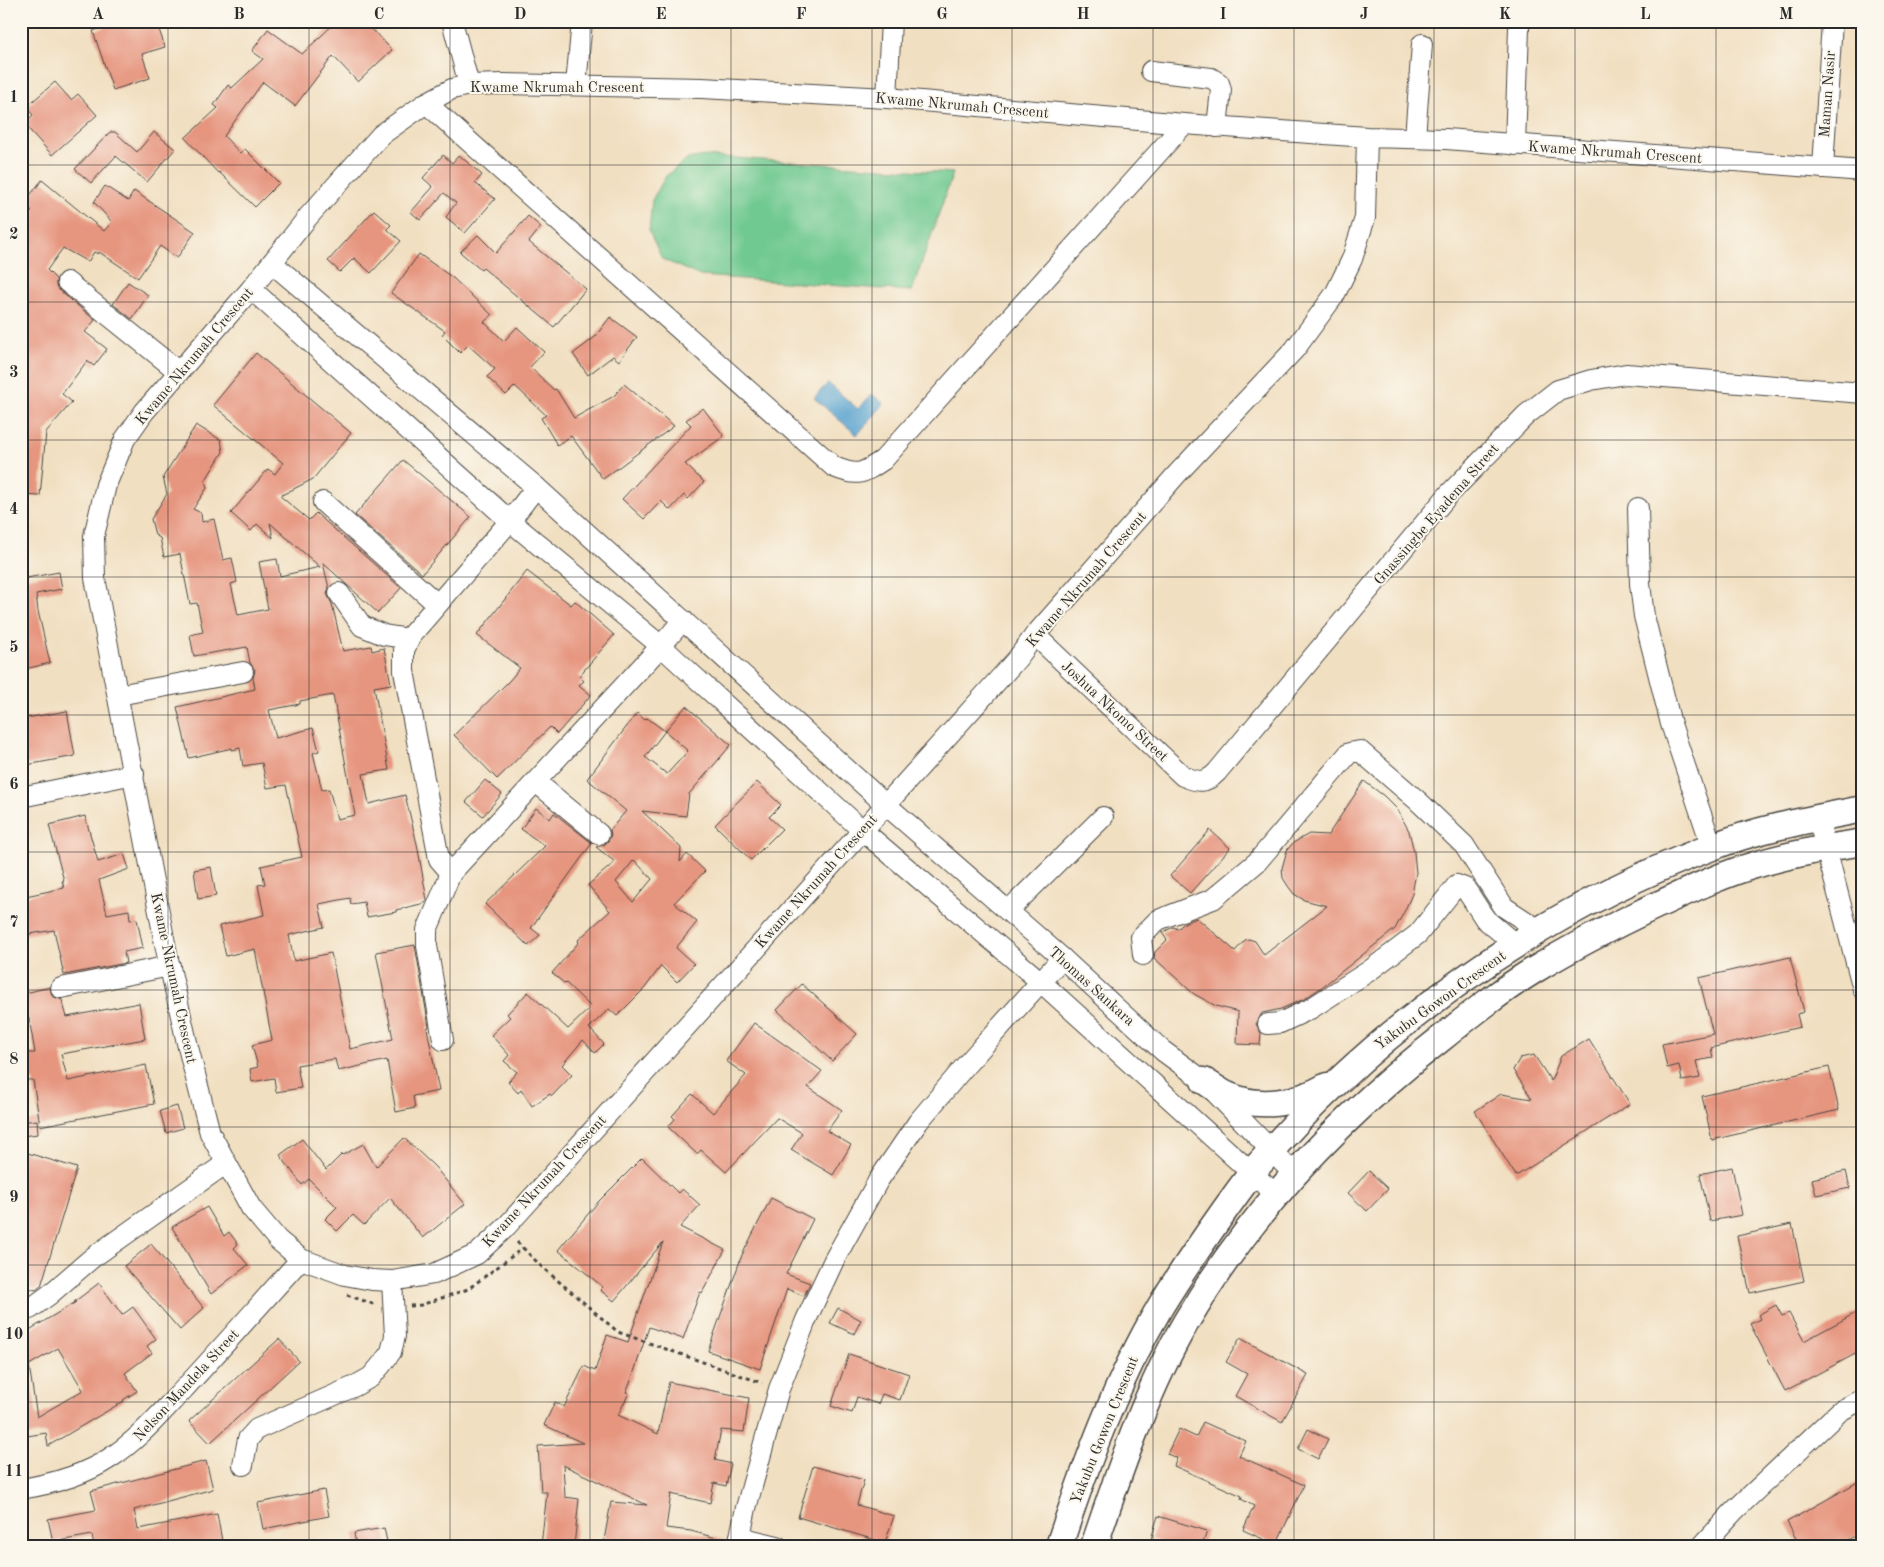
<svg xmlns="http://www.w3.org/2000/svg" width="1884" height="1567" font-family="'Old Standard TT',serif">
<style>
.green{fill:#6fc990;stroke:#4d7a5e}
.water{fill:#57a2cf;stroke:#41667d}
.building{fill:#e6957f;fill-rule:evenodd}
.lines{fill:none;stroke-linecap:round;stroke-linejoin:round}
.minor-casing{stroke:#494642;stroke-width:22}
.major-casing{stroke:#494642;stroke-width:29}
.path{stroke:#494642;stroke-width:3;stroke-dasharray:4 4;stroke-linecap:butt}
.minor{stroke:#fff;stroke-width:20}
.major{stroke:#fff;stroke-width:26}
.grid{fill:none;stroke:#2b2b2b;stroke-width:1;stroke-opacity:0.55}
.labels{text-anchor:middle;stroke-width:4;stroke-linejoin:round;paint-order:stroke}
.street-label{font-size:15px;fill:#2b2b2b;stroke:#fbf7ec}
.neatline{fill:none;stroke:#2b2b2b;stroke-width:2}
.grid-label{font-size:16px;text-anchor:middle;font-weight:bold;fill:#2b2b2b}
</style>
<rect width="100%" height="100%" fill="#fbf7ec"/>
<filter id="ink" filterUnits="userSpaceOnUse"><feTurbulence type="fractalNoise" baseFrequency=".02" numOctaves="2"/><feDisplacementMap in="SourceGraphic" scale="10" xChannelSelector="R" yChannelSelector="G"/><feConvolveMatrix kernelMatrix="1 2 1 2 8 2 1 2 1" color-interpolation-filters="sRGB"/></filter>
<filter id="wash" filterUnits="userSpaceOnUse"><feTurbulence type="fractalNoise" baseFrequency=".0096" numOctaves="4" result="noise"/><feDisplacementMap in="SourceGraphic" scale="20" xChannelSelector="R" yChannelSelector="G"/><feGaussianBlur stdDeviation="1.12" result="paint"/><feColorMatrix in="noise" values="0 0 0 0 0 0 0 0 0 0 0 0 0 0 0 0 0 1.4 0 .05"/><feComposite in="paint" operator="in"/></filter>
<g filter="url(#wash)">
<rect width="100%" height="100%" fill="#f1dfc1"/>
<polygon class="green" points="705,156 953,173 912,291 700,276 662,259 649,231 652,200 666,176 688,159"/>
<polygon class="water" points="828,383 858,409 872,394 884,404 857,435 814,398"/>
<g id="blocks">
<g class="building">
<polygon points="121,21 156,21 165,47 142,54 150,78 113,90 93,31"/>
<polygon points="337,21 364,21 392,50 358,82 333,56 295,106 263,82 224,136 240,153 245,149 279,183 255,207 219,172 218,173 185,138 218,108 214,105 228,85 232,88 263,59 252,51 268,29 302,54"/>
<polygon points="55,82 71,100 78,94 97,115 52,155 24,124 33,115 26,107"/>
<polygon points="110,132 115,132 137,152 154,132 175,149 147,182 116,156 91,183 75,169"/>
<polygon points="443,155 452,163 459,155 482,175 475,183 495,199 465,233 446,217 456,203 444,193 420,220 411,212 433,187 423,178"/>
<polygon points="42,180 104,231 112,222 94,202 105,186 128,201 134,191 195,232 177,258 160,246 138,278 99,252 98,254 94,252 88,262 63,248 47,270 56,279 56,286 60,291 95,320 85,332 107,349 94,366 87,361 62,394 72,402 46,432 40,496 21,495 21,223 32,211 23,204"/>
<polygon points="374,210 391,225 387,229 401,241 371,273 354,258 340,272 328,261"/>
<polygon points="528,216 541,227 529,242 586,289 554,327 483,268 481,270 460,252 478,235 496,253"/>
<polygon points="419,254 453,278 492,315 484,322 504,341 517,327 544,352 530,367 554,390 556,389 574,418 614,396 624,384 674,426 603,479 571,436 557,445 541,418 546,415 515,386 506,395 487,377 495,369 468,345 460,353 442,335 445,331 391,293"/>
<polygon points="128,282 148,295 132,319 113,304"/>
<polygon points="610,317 637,337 619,361 613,356 588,375 573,354 595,337"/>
<path d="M256,353L351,433L313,479L280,496L309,520L316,513L401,588L378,613L323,563L329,588L327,594L332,604L343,651L371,646L372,651L384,648L391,684L374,687L389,770L363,774L369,804L405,795L417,844L427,900L425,903L396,910V912L367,917L364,902L351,904L350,898L319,904L324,927L289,935L294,961L331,953L350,1049L393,1039L376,952L415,945L429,1027L427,1028L439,1091L413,1096L415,1108L396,1112L387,1060L338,1071L335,1059L297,1065L301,1088L276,1092L274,1078L252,1082L250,1069L258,1067L252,1045L272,1040L255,949L226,956L219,926L264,915L258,885L265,884L261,866L302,857L286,785L267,788L262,763L243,766L240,748L232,750V748L189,758L177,707L255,689L253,678L255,670L250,663L247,647L194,656L190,635L203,632L197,603L190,604L180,554L164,557L160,538L155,535L151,519L167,494L163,477L196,425L221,440L223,452L205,481L207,488L193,509L201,513L202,522L214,519L223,560L232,558L237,582L231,584L238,615L268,609L259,562L277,559L280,576L320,567L270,523L273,538L257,524L251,531L231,513L268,469L275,474L283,463L213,405ZM333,695L355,815L337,819L329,789L322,790L313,753L319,751L313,728L276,738L269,710L300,704V701Z"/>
<polygon points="703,408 724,436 685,464 704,482 688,499 684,495 670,510 661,501 644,519 622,499 691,425 686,420"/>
<polygon points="403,460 471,517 422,574 355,515"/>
<polygon points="527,571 571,605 575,601 614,635 579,676 584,681 579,685 591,695 557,734 550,727 497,779 454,735 509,681 520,668 477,635"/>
<polygon points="59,572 62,589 36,594 38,611 50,663 21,670 21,579"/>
<path d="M686,706L731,745L689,794L686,816L642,811L681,848L680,862L687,854L705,871L674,903L697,922L676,948L694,964L677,982L661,966L645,988L617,1016L609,1009L589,1028L604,1044L595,1053L583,1040L562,1065L572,1075L552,1096L550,1094L532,1106L521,1089L518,1093L508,1082L517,1072L504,1061L509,1055L491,1035L510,1017L507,1014L528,992L568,1029L591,1007L566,983L565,984L552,973L579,942L578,940L610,911L588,885L615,862L596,847L604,845L608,841L611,835L610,830L626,811L587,779L637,713L645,720L647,718L665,731L645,757L667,774L688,751L665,731ZM634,860L652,879L633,902L616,882Z"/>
<polygon points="67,711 75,756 21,766 21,719"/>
<polygon points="485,780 502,794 483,816 466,802"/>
<polygon points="1364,781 1384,796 1397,809 1409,831 1414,852 1416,873 1412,894 1405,910 1395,929 1322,987 1304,999 1281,1009 1262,1013 1256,1024 1261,1033 1260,1045 1237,1044 1238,1012 1216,1006 1194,994 1154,958 1155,952 1167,940 1162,933 1173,927 1178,929 1184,923 1197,918 1235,951 1245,940 1249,939 1255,941 1264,955 1327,906 1304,900 1294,894 1288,886 1283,878 1282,868 1287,850 1293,843 1309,834 1328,835"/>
<polygon points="757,782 781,805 769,817 782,829 751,860 715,825"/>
<polygon points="536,808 550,819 554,813 592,843 531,928 540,935 528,946 485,904 545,846 521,829"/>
<polygon points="85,816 98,862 124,854 129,869 99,880 107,914 129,910 130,920 137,919 143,948 124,952 126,963 64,975 54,930 24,935 21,921 21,897 64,888 62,881 64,881 49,825"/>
<polygon points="1210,830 1230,848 1190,893 1170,876"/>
<polygon points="211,867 216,896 198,899 194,870"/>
<polygon points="1790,957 1804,1012 1797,1014 1800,1027 1711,1048 1713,1058 1696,1061 1700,1078 1682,1081 1679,1065 1667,1068 1662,1044 1713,1034 1699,978"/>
<polygon points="802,984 857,1034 832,1061 777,1010"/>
<polygon points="50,987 52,996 62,1000 67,1017 139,1003 145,1039 61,1054 68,1081 146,1065 154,1104 40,1126 33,1080 21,1080 21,1053 35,1053 29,1018 21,1019 21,994"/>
<polygon points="754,1023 822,1071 808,1087 842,1110 827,1131 851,1145 833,1175 791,1150 802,1133 777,1118 726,1172 701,1150 697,1154 668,1127 675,1119 672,1116 692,1094 713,1113 746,1075 726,1061"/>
<polygon points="1589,1039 1630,1104 1516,1176 1475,1111 1501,1094 1532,1099 1513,1070 1520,1058 1534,1055 1551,1081 1561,1056"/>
<polygon points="1829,1067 1839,1110 1712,1140 1702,1096"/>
<polygon points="177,1106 183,1128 166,1133 160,1111"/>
<polygon points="37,1120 38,1134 22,1136 21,1122"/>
<polygon points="404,1138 435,1167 465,1204 423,1238 390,1198 364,1225 353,1215 337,1231 325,1219 337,1207 309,1179 302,1185 280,1155 302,1139 326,1170 342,1154 343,1155 363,1144 376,1167"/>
<polygon points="21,1151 77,1168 41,1286 36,1290 21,1286"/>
<polygon points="642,1158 678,1193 682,1189 700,1205 680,1227 725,1250 702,1293 700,1292 683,1339 649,1327 632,1378 626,1392 629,1393 618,1415 658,1434 669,1382 749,1398 744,1432 721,1430 715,1460 731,1464 726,1486 714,1483 710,1503 671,1494 666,1528 691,1531 727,1541 726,1546 603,1546 611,1502 647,1505 563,1465 565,1497 579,1499 574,1546 541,1546 547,1492 541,1492 538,1446 583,1443 544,1425 555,1402 564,1407 584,1366 595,1371 607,1335 628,1342 663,1242 614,1301 600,1290 603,1287 558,1250 599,1201"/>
<polygon points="1732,1167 1742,1215 1710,1221 1700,1174"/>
<polygon points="1369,1171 1388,1189 1367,1211 1348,1193"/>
<polygon points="1846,1171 1850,1188 1816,1195 1812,1179"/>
<polygon points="771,1198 813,1219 786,1274 810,1283 804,1296 787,1289 760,1369 708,1351 742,1255"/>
<polygon points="207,1207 224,1236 229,1232 238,1244 234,1248 248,1265 211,1294 172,1227"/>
<polygon points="1792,1224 1804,1281 1750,1293 1737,1236"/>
<polygon points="151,1244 204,1308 180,1330 124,1266"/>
<path d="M99,1283L122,1315L133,1307L156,1339L147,1346L152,1353L125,1373L137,1391L123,1400L124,1401L48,1446L46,1433L21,1437V1335L76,1302H74ZM58,1348L83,1390L37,1417L29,1365Z"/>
<polygon points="1776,1305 1782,1316 1789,1313 1804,1341 1863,1309 1863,1350 1785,1391 1750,1324 1760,1319 1758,1315"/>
<polygon points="838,1308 861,1320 854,1334 830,1323"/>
<polygon points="1240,1338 1308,1375 1282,1422 1235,1396 1247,1374 1226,1362"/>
<polygon points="279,1339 299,1361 210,1443 189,1421"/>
<polygon points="849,1354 909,1374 900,1400 882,1394 878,1404 857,1397 852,1413 831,1406"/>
<polygon points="1203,1422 1246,1441 1239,1456 1304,1485 1276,1545 1243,1530 1254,1506 1241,1499 1242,1496 1174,1466 1177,1458 1167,1454 1179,1429 1196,1437"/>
<polygon points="1308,1429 1328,1439 1318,1459 1298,1449"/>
<polygon points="206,1461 213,1489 134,1510 138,1529 217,1514 223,1546 94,1546 92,1535 53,1542 48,1519 96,1510 91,1491"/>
<polygon points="813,1466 864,1480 857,1505 894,1516 885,1543 798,1517"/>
<polygon points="1863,1479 1863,1532 1838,1546 1800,1546 1787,1522"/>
<polygon points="324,1490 329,1516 263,1529 258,1503"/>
<polygon points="1158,1516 1207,1531 1202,1546 1158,1546 1159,1542 1151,1539"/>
<polygon points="384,1528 388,1546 356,1546 354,1533"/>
</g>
</g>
</g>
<g filter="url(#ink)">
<use href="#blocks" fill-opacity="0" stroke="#494642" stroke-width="1"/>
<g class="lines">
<g class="minor-casing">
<g id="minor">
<polyline points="452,21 469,85"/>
<polyline points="1151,71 1211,78 1219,83 1221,90 1217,127"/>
<polyline points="576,85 582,21"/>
<polyline points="887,98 891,21"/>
<path d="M426,103L834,467C858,477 862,474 883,460L1184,124"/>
<polyline points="1367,137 1365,218 1352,259 1335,294 1295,349 1177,474 1035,635 1017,659 504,1229 477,1254 434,1274 392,1281 372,1280 345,1275 301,1259 278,1240 251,1208 210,1133 188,1047 168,959 95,578 94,536 106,485 125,439 144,412 251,289 308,217 381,135 426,103 452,89 469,85 503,84 702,88 887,98 1184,124 1367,137 1446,139 1863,171"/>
<polyline points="1415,138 1422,44"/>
<polyline points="1515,145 1519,28"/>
<polyline points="1823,168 1832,21"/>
<polyline points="272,263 536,487 885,804 1062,958 1163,1051 1204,1081 1294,1174"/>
<polyline points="67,282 179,372"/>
<polyline points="251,289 510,521 661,646 862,830 1041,982 1275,1194"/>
<polyline points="536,487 510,521 412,634 404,650 404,671 439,859 451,873 661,646 683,620"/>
<polyline points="323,502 437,604"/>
<polyline points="1638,508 1640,584 1644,616 1671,724 1712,847"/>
<polyline points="339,593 362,626 384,635 409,639"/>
<path d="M1035,635L1183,776C1197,782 1206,784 1217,772L1449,494L1526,415L1558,390L1591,380L1626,374L1863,393"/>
<polyline points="118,695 243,672"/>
<polyline points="536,782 599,834"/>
<polyline points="21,797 134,774"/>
<polyline points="1818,818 1863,989"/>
<polyline points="1008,911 1103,817"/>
<polyline points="1143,955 1141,937 1158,920 1213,899 1257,862 1349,753 1360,751 1418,801 1464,845 1504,907 1539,930"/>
<polyline points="61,988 170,966"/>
<polyline points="1268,1024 1280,1023 1310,1009 1369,971 1418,934 1457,885 1465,888 1485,919 1516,945"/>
<polyline points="443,1040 427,946 427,930 451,873"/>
<polyline points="21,1308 30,1309 49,1295 92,1258 225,1164"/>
<polyline points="243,1465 248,1439 257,1429 355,1386 371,1377 382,1364 391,1352 395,1336 392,1281"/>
<path d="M21,1489C52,1484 83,1476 110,1458C138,1440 159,1415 182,1391C222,1348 261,1303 301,1259"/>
<polyline points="740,1537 777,1546"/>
<polyline points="738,1546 746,1508 779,1389 806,1320 834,1260 878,1181 918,1122 966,1065 1062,958"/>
<polyline points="1702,1546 1734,1511 1840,1411 1863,1399"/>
</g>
</g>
<g class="major-casing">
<g id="major">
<path d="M1204,1081C1211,1085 1219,1091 1227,1095C1259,1110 1298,1103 1327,1086"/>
<path d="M1059,1546C1086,1464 1116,1382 1160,1307C1180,1274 1202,1242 1224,1211C1234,1197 1244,1183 1255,1169C1373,1029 1540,911 1712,847C1760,828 1812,819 1863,809"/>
<path d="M1094,1546C1120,1470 1146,1391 1186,1322C1252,1209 1340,1117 1443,1037C1473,1013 1503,989 1536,969C1574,946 1613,926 1653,907C1686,892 1720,875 1755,865C1790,854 1827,848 1863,842"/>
</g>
</g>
<g class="path">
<polyline points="517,1242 542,1267 618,1332 762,1383"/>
<polyline points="347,1295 376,1305"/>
<polyline points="410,1306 421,1305 468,1289 523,1248"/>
</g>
<use href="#minor" class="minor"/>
<use href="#major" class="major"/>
</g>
</g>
<path class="grid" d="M168,21V1546M309,21V1546M450,21V1546M590,21V1546M731,21V1546M872,21V1546M1012,21V1546M1153,21V1546M1294,21V1546M1434,21V1546M1575,21V1546M1716,21V1546M21,165H1863M21,302H1863M21,440H1863M21,577H1863M21,715H1863M21,852H1863M21,990H1863M21,1127H1863M21,1265H1863M21,1402H1863"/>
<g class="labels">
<g class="street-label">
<text x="557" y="92">Kwame Nkrumah Crescent</text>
<text transform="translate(1827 94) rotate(-86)" y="5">Maman Nasir</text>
<text transform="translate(962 105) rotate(5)" y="5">Kwame Nkrumah Crescent</text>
<text transform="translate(1615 152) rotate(4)" y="5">Kwame Nkrumah Crescent</text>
<text transform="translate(194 356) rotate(-50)" y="5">Kwame Nkrumah Crescent</text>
<text transform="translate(1436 514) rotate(-49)" y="5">Gnassingbe Eyadema Street</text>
<text transform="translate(1086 579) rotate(-49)" y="5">Kwame Nkrumah Crescent</text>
<text transform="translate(1115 711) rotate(43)" y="5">Joshua Nkomo Street</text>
<text transform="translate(816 881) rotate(-48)" y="5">Kwame Nkrumah Crescent</text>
<text transform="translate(174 978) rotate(78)" y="5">Kwame Nkrumah Crescent</text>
<text transform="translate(1092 986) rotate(42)" y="5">Thomas Sankara</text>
<text transform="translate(1440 1000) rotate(-36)" y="5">Yakubu Gowon Crescent</text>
<text transform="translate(544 1181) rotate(-47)" y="5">Kwame Nkrumah Crescent</text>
<text transform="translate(186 1385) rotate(-47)" y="5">Nelson Mandela Street</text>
<text transform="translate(1104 1430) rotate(-68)" y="5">Yakubu Gowon Crescent</text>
</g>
</g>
<rect width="1884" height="1567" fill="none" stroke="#fbf7ec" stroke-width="55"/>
<rect x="28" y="28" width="1828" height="1512" class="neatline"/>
<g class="grid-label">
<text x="98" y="19">A</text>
<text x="239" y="19">B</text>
<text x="379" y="19">C</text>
<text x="520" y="19">D</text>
<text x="661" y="19">E</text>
<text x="801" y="19">F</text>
<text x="942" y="19">G</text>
<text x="1083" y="19">H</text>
<text x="1223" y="19">I</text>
<text x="1364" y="19">J</text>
<text x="1505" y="19">K</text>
<text x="1645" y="19">L</text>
<text x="1786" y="19">M</text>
<text x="14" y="102">1</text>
<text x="14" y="239">2</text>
<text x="14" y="377">3</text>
<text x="14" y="514">4</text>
<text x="14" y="652">5</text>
<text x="14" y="789">6</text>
<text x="14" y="927">7</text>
<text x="14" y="1064">8</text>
<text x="14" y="1202">9</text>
<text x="14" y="1339">10</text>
<text x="14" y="1476">11</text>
</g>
</svg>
